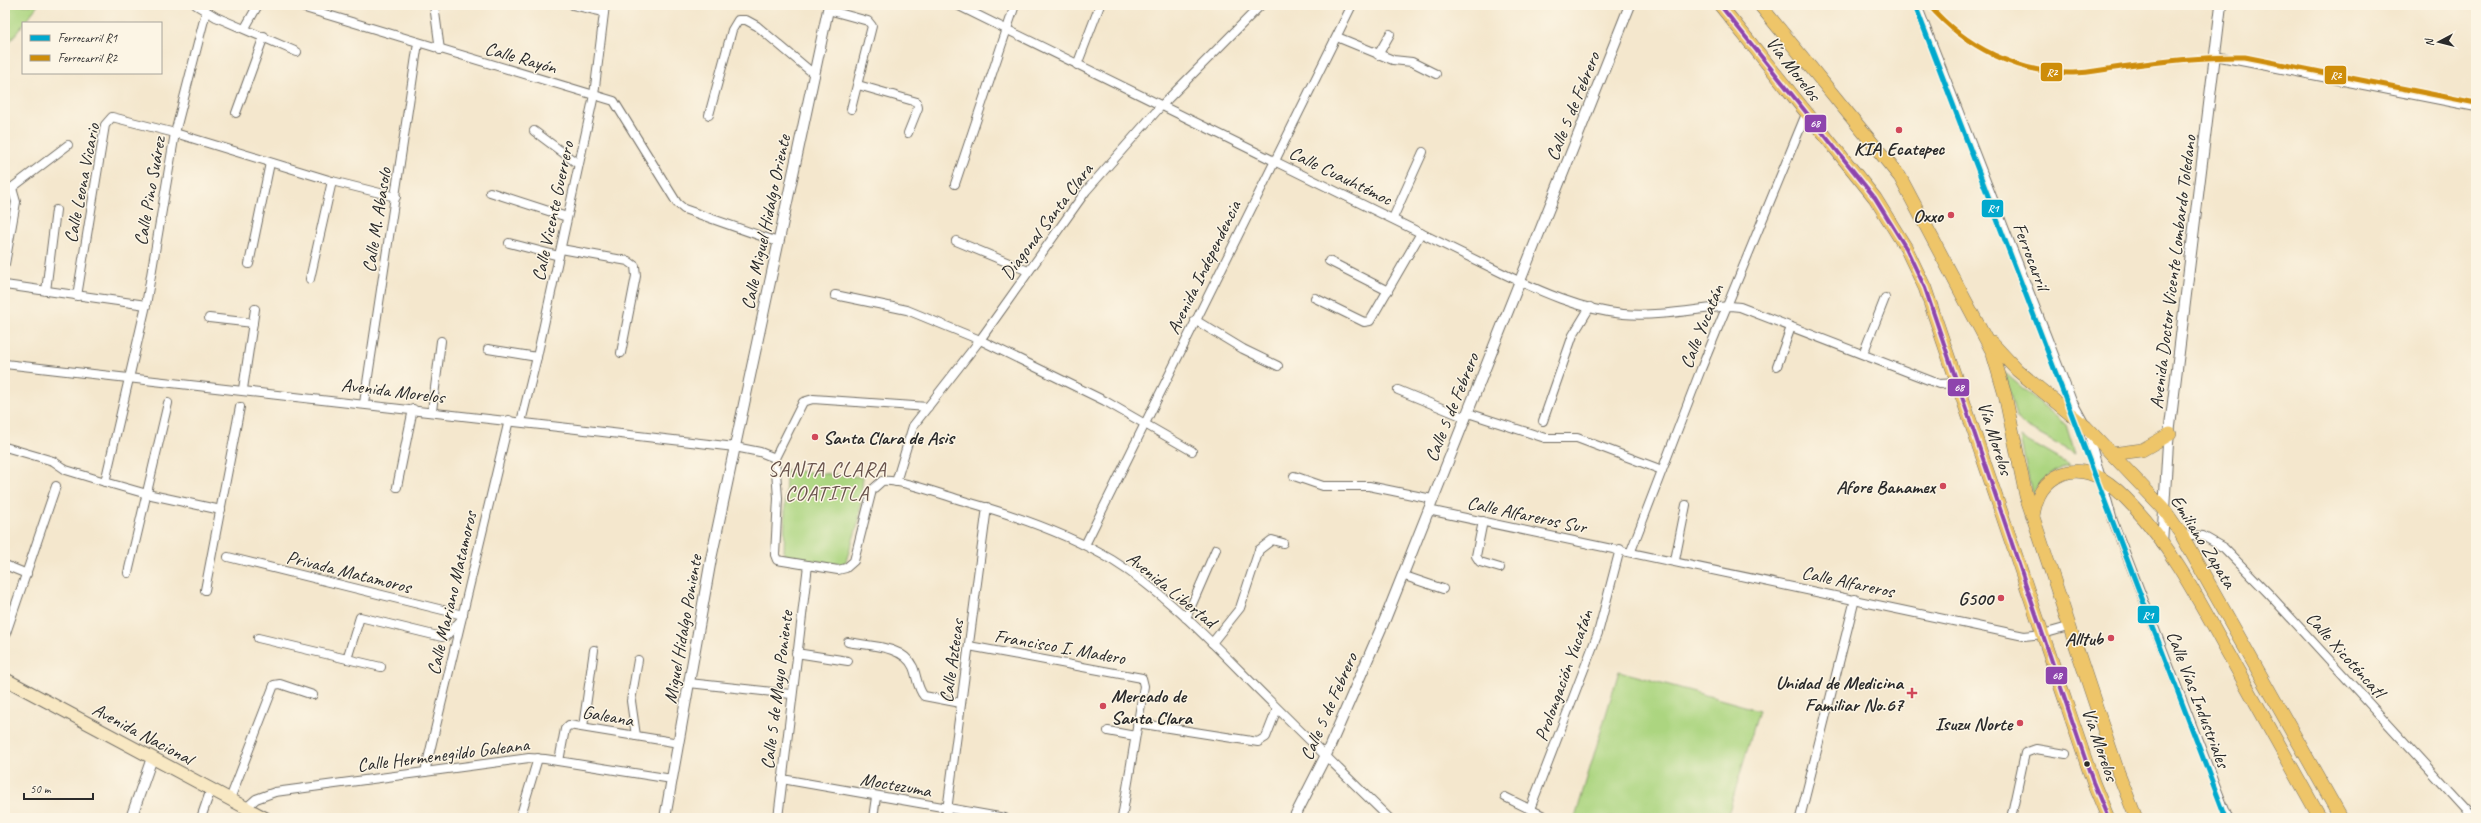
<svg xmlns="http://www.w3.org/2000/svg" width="2481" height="823" font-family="Caveat,sans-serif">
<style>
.green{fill:#acd580;stroke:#6c8056}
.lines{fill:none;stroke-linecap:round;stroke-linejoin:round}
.minor-casing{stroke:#716d64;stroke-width:10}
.tertiary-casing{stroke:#716d64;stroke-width:12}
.secondary-casing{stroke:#716d64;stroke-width:14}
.primary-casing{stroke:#716d64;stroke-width:14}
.minor{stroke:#fff;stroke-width:8}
.tertiary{stroke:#fff;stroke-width:10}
.secondary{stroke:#f8e8c3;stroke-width:12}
.primary{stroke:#eec569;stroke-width:13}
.bus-1-casing{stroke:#fcf5e5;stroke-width:7}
.bus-1{stroke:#8e44ad;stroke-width:4}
.rail-1-casing{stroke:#fcf5e5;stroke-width:8}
.rail-2-casing{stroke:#fcf5e5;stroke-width:8}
.rail-1{stroke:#00a9ce;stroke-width:5}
.rail-2{stroke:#ce8d09;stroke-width:5}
.poi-dot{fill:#d1495b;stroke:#fcf5e5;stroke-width:1.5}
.bus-dot{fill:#2b2b2b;stroke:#fcf5e5;stroke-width:1.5}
.labels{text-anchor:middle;stroke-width:3;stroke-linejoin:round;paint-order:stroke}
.street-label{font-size:19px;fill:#2b2b2b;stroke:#fcf5e5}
.poi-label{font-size:19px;font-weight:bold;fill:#2b2b2b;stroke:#fcf5e5;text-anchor:end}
.quarter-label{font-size:21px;letter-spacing:1px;fill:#69534c;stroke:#fcf5e5}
.line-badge{stroke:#fcf5e5;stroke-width:1.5}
.badge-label{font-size:11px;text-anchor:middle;font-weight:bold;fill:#fff}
</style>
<rect width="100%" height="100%" fill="#fcf5e5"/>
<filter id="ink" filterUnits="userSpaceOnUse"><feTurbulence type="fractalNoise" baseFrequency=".025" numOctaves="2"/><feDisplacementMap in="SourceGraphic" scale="8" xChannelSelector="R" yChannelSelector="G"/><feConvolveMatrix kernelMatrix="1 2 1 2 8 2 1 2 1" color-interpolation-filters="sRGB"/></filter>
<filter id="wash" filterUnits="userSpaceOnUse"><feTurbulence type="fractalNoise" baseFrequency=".012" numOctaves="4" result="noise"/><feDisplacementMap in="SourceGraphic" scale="16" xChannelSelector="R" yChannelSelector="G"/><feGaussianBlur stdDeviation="0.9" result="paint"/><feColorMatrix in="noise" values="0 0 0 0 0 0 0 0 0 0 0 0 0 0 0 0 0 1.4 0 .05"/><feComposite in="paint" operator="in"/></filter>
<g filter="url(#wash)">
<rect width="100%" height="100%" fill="#f4e7cd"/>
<g class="green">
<polygon points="5,5 38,5 5,48"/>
<polygon points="2005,373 2066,425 2075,454 2026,427 2016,417"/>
<path d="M2020,437L2069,465C2051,471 2042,479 2032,495Z"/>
<polygon points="786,470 863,477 859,521 845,564 841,565 784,556"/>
<polygon points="1619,671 1759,710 1727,818 1575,818"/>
</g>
</g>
<g filter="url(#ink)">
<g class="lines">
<g class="minor-casing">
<g id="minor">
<polyline points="196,5 216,17 297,52"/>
<polyline points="295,5 614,101 677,203 684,209 778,242"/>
<polyline points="434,5 440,50"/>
<polyline points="573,5 604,12"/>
<path d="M957,5L1502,273C1539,291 1581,310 1623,314C1659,317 1695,309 1730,306L1740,307L1939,384L1958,383"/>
<polyline points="1917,5 2072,401 2083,421"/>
<polyline points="828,10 868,21 872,26 851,109"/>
<polyline points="245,28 258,5"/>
<polyline points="1337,37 1393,60 1412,62 1436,74"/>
<polyline points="1378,55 1390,34"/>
<polyline points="2215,56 2476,107"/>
<polyline points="1077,65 1100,5"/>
<polyline points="858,85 917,102 918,108 908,133"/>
<polyline points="236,113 264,36"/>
<polyline points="709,115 732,30 738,20 746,20 757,26 815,75"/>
<polyline points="534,131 578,164"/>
<polyline points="955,184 1015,5"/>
<polyline points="490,192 567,217"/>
<polyline points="5,193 68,145"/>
<polyline points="1393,218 1423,152"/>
<polyline points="956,241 1028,271"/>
<polyline points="509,243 559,256"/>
<polyline points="561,249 628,261 635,266 636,276 621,353"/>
<polyline points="1329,261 1388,291"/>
<polyline points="5,264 16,202 12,188"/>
<polyline points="249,264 270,163"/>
<polyline points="310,279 332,181"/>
<polyline points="5,285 146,305"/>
<polyline points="46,291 56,210"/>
<polyline points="835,295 907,310 980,340 1105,401 1192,451"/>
<polyline points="77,296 105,125 112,117 175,133 332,181 396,197"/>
<polyline points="1315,298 1364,322 1370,321 1421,233"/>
<polyline points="209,318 253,323"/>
<polyline points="1195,320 1243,349 1278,366"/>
<polyline points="488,349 537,357"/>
<polyline points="1863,354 1885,298"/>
<polyline points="5,364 735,447 760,452 775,458"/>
<polyline points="1777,366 1791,327"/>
<polyline points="243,389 255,309"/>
<polyline points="1398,390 1466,418"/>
<polyline points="364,403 418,43"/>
<path d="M928,407L813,399L803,402L775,458L778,498L775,555L777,560L838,570L846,568L854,561L872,490L882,481C901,479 943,495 964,501C1014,515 1067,533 1112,560C1167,594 1212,643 1257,688C1301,732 1345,775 1389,818"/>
<polyline points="432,411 441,341"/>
<polyline points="1468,413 1545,438 1577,438 1662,470"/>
<polyline points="1543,421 1573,335 1590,307"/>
<polyline points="521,422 537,357 594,95 605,5"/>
<polyline points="2088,432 2113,521 2228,818"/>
<polyline points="5,447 53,461 66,470 105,482 147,494 221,510"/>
<polyline points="1294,476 1323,486 1369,486 1432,499"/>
<polyline points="105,482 146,305 175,133 206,12"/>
<polyline points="896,482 913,426 980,340 1086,191 1161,106 1261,5"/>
<polyline points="397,487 413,409"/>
<polyline points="1428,510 2024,636 2043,634 2068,627"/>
<polyline points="1483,521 1476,556 1480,562 1500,568"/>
<polyline points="2181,534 2203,536 2224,548 2269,594 2474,818"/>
<polyline points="1085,545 1352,5"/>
<polyline points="1631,551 1701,369 1806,114"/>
<polyline points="228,557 463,615"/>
<polyline points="1675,560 1686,505"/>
<polyline points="5,565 27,574"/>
<polyline points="128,573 168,403"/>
<polyline points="1402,575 1443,589"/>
<polyline points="205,590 240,407"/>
<polyline points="1186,618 1216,549"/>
<polyline points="5,636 56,486"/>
<polyline points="258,638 381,667"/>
<path d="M848,642C868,646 903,645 913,667C917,676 917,688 924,696L961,703"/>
<polyline points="1212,643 1240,608 1259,550 1272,540 1283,543"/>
<polyline points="969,646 1142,678 1144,686 1122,818"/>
<polyline points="796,653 848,661"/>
<polyline points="347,659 360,617 442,637 446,636 461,620"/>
<polyline points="689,683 791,694"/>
<polyline points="1137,723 1258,742 1266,737 1277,709"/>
<polyline points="583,727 594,650"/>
<polyline points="1108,731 1135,736"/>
<polyline points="636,736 631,701 638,660"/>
<polyline points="559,761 565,729 569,725 679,743"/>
<polyline points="425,772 509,420"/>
<polyline points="782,779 1005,818"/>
<polyline points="1505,797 1548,818"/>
<polyline points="230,799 274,685 280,684 313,695"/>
<polyline points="246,808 256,799 275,792 529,758 545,759 672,779"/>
<polyline points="1530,809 1598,633 1620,549"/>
<polyline points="201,818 211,789"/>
<polyline points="520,818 538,758"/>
<polyline points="778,818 808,565"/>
<polyline points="873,818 876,797"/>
<polyline points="946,818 987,507"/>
<polyline points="1800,818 1855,599"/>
<polyline points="2011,818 2025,753 2036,749 2066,754"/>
</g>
</g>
<g class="tertiary-casing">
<g id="tertiary">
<polyline points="2162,544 2168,443 2221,5"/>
<polyline points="131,818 152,758"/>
<polyline points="665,818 711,559 829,5"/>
<polyline points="1294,818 1326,755 1386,617 1630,5"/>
</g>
</g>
<g class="secondary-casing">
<polyline id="secondary" points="5,679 265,818"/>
</g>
<g class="primary-casing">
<g id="primary">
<polyline points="1720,5 1875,198 1906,248 1925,288 2093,782 2108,818"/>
<polyline points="1760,5 1900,177 1992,351 2005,395 2026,496 2118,772 2136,818"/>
<polyline points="1992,343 2017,370 2086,427 2163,508 2181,534 2341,818"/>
<polyline points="2112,454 2142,450 2170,434"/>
<path d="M2033,516C2036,497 2043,482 2062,474C2090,463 2116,487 2134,507C2170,546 2197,597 2223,644C2255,702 2288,760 2320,818"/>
</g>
</g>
<use href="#minor" class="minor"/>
<use href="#tertiary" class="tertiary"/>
<use href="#secondary" class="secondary"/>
<use href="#primary" class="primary"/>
<g class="bus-1-casing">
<polyline id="bus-1" points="1720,5 1875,198 1906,248 1925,288 2093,782 2108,818"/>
</g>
<use href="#bus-1" class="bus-1"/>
<g class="rail-1-casing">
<polyline id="rail-1" points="1915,5 2226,818"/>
</g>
<g class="rail-2-casing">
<path id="rail-2" d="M1929,5C1964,46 2018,74 2073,73C2089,73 2105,69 2121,67C2162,61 2203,56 2245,57L2476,103"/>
</g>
<use href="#rail-1" class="rail-1"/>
<use href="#rail-2" class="rail-2"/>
</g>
</g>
<g class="poi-dot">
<circle cx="1899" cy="130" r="4"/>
<circle cx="1951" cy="215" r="4"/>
<circle cx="815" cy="437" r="4"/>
<circle cx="1943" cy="486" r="4"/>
<circle cx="2001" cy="598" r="4"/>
<circle cx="2111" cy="638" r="4"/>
<path d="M1910 687h4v4h4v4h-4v4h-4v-4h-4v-4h4z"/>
<circle cx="1103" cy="706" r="4"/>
<circle cx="2020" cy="723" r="4"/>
</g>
<circle class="bus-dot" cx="2087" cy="764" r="3.5"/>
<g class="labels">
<g class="street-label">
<text transform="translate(521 57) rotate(16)" y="7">Calle Rayón</text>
<text transform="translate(1794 68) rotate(52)" y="7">Vía Morelos</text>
<text transform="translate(1572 106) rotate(-68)" y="7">Calle 5 de Febrero</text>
<text transform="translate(1341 175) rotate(26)" y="7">Calle Cuauhtémoc</text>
<text transform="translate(81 183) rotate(-79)" y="7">Calle Leona Vicario</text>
<text transform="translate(149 191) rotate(-80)" y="7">Calle Pino Suárez</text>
<text transform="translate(552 211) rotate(-78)" y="7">Calle Vicente Guerrero</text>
<text transform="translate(376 220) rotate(-81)" y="7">Calle M. Abasolo</text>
<text transform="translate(1046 221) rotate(-53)" y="7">Diagonal Santa Clara</text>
<text transform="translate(765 222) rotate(-78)" y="7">Calle Miguel Hidalgo Oriente</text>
<text transform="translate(2032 256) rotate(69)" y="7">Ferrocarril</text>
<text transform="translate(1203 267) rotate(-64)" y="7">Avenida Independencia</text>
<text transform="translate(2172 272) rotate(-83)" y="7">Avenida Doctor Vicente Lombardo Toledano</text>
<text transform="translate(1701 326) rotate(-68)" y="7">Calle Yucatán</text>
<text transform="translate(393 390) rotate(7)" y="7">Avenida Morelos</text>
<text transform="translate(1451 407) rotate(-68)" y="7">Calle 5 de Febrero</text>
<text transform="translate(1996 438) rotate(72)" y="7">Vía Morelos</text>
<text transform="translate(1527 514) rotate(12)" y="7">Calle Alfareros Sur</text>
<text transform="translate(2204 541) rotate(58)" y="7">Emiliano Zapata</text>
<text transform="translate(349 571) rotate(14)" y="7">Privada Matamoros</text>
<text transform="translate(1848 581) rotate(12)" y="7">Calle Alfareros</text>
<text transform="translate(1172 589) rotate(39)" y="7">Avenida Libertad</text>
<text transform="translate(451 593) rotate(-77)" y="7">Calle Mariano Matamoros</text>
<text transform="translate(682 629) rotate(-80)" y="7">Miguel Hidalgo Poniente</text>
<text transform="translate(1060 646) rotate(10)" y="7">Francisco I. Madero</text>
<text transform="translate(2346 654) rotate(48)" y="7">Calle Xicoténcatl</text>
<text transform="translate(951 661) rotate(-82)" y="7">Calle Aztecas</text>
<text transform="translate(1563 675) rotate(-70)" y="7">Prolongación Yucatán</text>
<text transform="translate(776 690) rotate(-83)" y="7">Calle 5 de Mayo Poniente</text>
<text transform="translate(2199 699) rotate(69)" y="7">Calle Vías Industriales</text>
<text transform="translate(1328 706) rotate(-66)" y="7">Calle 5 de Febrero</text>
<text transform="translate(608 715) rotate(10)" y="7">Galeana</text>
<text transform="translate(143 733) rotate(28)" y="7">Avenida Nacional</text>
<text transform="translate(2101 744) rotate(71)" y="7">Vía Morelos</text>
<text transform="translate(443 754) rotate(-7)" y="7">Calle Hermenegildo Galeana</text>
<text transform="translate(896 784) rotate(10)" y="7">Moctezuma</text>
</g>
<g class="poi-label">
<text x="1899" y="155" text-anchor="middle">KIA Ecatepec</text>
<text x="1943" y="222">Oxxo</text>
<text x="823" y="444" text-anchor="start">Santa Clara de Asis</text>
<text x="1935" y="493">Afore Banamex</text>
<text x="1993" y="605">G500</text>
<text x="2103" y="645">Alltub</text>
<text x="1903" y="689">Unidad de Medicina<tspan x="1903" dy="22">Familiar No.67</tspan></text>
<text x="1111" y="702" text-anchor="start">Mercado de<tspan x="1111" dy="22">Santa Clara</tspan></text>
<text x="2012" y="730">Isuzu Norte</text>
</g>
<g class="quarter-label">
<text x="827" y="476">SANTA CLARA<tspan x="827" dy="24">COATITLA</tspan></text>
</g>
</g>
<g class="line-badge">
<rect x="2040" y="62" width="23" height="20" rx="4" fill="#ce8d09"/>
<rect x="2324" y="65" width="23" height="20" rx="4" fill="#ce8d09"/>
<rect x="1804" y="114" width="23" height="19" rx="4" fill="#8e44ad"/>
<rect x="1981" y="199" width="23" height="19" rx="4" fill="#00a9ce"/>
<rect x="1947" y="378" width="23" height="19" rx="4" fill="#8e44ad"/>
<rect x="2137" y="605" width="23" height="19" rx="4" fill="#00a9ce"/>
<rect x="2045" y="666" width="23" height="19" rx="4" fill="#8e44ad"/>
</g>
<g class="badge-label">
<text x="2052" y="76">R2</text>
<text x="2336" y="79">R2</text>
<text x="1815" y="127">68</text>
<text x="1993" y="212">R1</text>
<text x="1959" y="391">68</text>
<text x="2148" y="619">R1</text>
<text x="2057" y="679">68</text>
</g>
<rect width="2481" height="823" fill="none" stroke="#fcf5e5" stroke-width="20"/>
<rect x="22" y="22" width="140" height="52" fill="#fcf5e5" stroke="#a8a49b"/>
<rect x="30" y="35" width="20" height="6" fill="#00a9ce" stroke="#a8a49b"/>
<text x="58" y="42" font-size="12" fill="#2b2b2b">Ferrocarril R1</text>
<rect x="30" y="55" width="20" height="6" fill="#ce8d09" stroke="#a8a49b"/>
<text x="58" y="62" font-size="12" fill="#2b2b2b">Ferrocarril R2</text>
<g transform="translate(2439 42) rotate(263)" stroke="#fcf5e5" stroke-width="3" paint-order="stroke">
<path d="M0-3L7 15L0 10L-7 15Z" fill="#2b2b2b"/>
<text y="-6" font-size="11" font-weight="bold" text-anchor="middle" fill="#2b2b2b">N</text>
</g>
<path d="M24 793v6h69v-6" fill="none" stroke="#2b2b2b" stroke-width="2"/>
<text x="30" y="793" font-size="12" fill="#2b2b2b" stroke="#fcf5e5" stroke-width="3" paint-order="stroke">50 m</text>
</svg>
